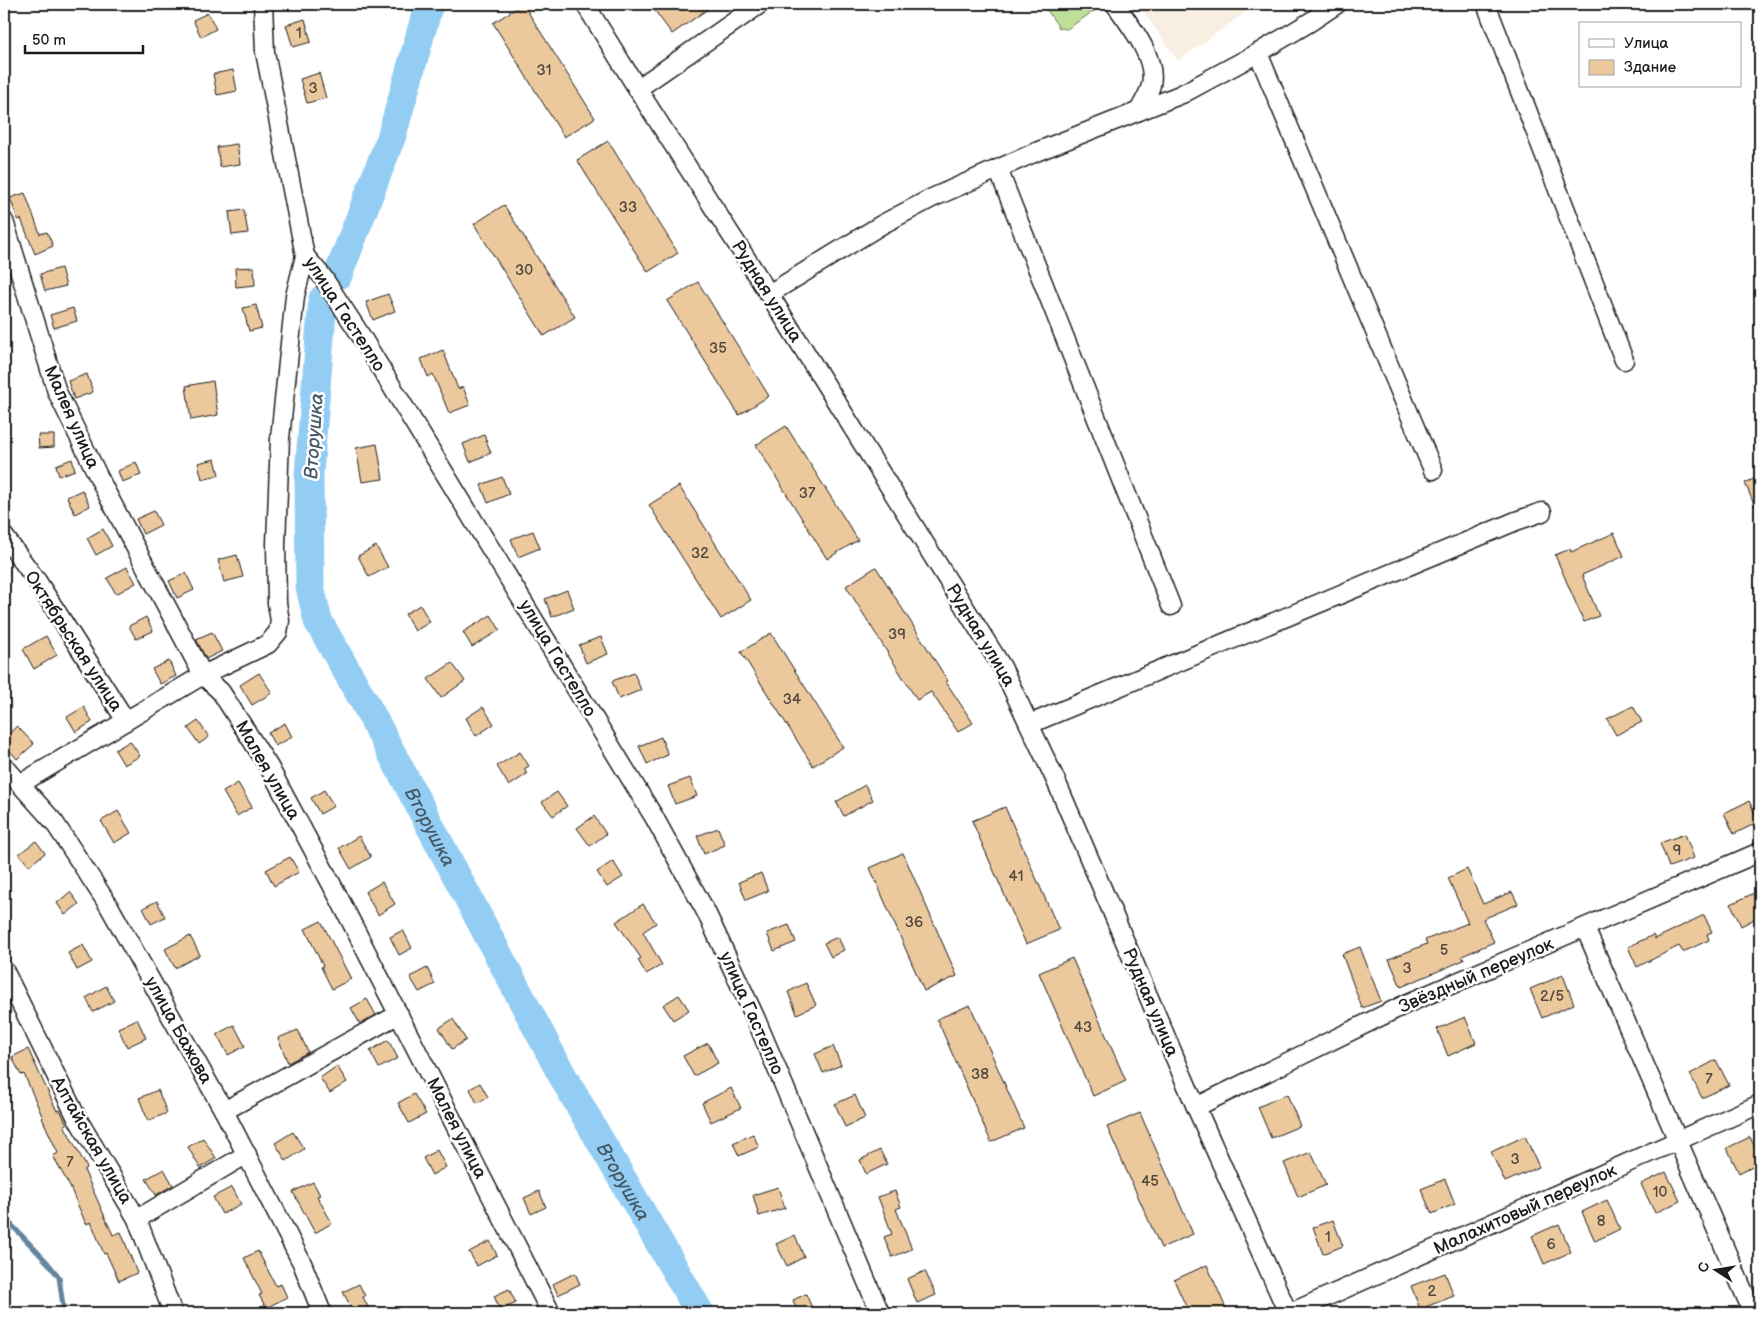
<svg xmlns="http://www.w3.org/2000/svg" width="1764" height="1317" font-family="'Balsamiq Sans',sans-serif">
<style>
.built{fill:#f9eee2}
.green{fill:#bedf98;stroke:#6d7e5a}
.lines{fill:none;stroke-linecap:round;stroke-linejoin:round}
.stream{stroke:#64869d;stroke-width:5}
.river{stroke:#94cdf3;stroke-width:29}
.building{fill:#ecc89d;stroke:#1c1c1c}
.minor-casing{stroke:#1c1c1c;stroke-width:21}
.minor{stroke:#fff;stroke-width:18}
.labels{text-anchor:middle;stroke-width:5;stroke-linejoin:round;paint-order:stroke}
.number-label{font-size:15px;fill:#50473c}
.street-label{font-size:18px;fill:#1c1c1c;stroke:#fff}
.water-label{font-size:19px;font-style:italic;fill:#465a67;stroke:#fff}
</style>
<rect width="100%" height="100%" fill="#fff"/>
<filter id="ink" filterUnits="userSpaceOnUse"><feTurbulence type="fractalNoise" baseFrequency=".02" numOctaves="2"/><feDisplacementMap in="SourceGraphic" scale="10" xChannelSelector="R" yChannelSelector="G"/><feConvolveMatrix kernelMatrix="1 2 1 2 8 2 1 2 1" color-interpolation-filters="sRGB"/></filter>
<g filter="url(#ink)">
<polygon class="built" points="1138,4 1257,4 1178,61"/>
<polygon class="green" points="1043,4 1098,4 1097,9 1067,29 1059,28"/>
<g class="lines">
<polyline class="stream" points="4,1217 47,1262 59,1277 64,1313"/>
<g class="river">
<polyline points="338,275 392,135 429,4"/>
<path id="s1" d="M323,299L309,474L310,587L318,621L365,703L562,1075L700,1313"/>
</g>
</g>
<g class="building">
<polygon points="523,4 595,118 564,137 493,23"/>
<polygon points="650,4 715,4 672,34"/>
<polygon points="208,13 216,29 201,37 193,20"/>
<polygon points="305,19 311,42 293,47 286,25"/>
<polygon points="233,70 237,91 217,95 213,74"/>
<polygon points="319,73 326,98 307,103 300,79"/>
<polygon points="608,141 678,253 648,272 577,160"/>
<polygon points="237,144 240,164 220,167 217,147"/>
<polygon points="25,193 40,234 47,232 53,246 35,254 21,219 18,220 10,198"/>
<polygon points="504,205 575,317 544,336 474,224"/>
<polygon points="244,210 248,233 232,235 229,212"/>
<polygon points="254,267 255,285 236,287 235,268"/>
<polygon points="61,268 66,286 45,291 40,274"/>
<polygon points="698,282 769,396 739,415 667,301"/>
<polygon points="388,294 395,311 373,320 366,302"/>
<polygon points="256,305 262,328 249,331 243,308"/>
<polygon points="73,308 77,321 54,328 50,315"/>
<polygon points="443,350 458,389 463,387 470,405 449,413 433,374 428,377 421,359"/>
<polygon points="87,374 93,392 74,399 68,381"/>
<polygon points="213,381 218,415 191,420 186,386"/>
<polygon points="786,426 858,540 827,559 756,445"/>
<polygon points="38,435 54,435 54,447 39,448"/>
<polygon points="484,435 491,453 470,462 463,444"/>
<polygon points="377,444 383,479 362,482 356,448"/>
<polygon points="72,459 75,470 59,476 56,465"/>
<polygon points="215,459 219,475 202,479 198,463"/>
<polygon points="136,462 141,475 122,482 118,471"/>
<polygon points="1760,476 1760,518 1745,483"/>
<polygon points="502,477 509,494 488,503 481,485"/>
<polygon points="679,486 751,600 721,619 649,505"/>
<polygon points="82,490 90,506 75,514 67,497"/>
<polygon points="154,511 161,525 143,534 136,519"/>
<polygon points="103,529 112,546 96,555 87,538"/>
<polygon points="533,531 540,548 518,557 511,539"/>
<polygon points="1614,533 1624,556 1582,575 1599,616 1584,622 1555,555 1570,549 1571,552"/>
<polygon points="376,546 388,567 369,577 358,556"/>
<polygon points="237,555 243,577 224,582 218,560"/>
<polygon points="127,567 136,583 116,594 107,578"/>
<polygon points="876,567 948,681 946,682 973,723 958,732 931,692 917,700 846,586"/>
<polygon points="186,573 194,590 177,598 169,581"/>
<polygon points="567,590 574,608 552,617 545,599"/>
<polygon points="420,605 430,622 415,631 405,614"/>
<polygon points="491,615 500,630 472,647 463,632"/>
<polygon points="146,617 153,631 136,639 129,626"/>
<polygon points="212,632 222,651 206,659 196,639"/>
<polygon points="771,633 843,747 813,766 741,652"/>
<polygon points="46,636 57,655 34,669 23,649"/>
<polygon points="601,637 608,654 586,663 579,645"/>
<polygon points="169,661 176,676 160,684 152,669"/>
<polygon points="452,663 465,681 441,698 428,679"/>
<polygon points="259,673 272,693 252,705 240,685"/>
<polygon points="634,673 641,690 619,699 612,681"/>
<polygon points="1633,706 1642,722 1616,735 1607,719"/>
<polygon points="84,707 92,722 76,732 67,717"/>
<polygon points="483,707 494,724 476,736 466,718"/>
<polygon points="198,721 209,737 199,744 188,728"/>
<polygon points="285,723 292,737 275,746 268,733"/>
<polygon points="17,726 34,744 17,759 4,744 4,738"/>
<polygon points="661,737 668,755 647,764 639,746"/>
<polygon points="130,741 140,756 124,765 115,750"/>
<polygon points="520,752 529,766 524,769 527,774 509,786 497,766"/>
<polygon points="690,778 697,796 675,804 668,786"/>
<polygon points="238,783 252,807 237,816 223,792"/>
<polygon points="865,785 873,800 844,816 836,802"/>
<polygon points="324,790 334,806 320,814 311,798"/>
<polygon points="557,792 567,806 553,816 542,802"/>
<polygon points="1749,801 1759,822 1734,834 1724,813"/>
<polygon points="1005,807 1059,930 1026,944 972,821"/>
<polygon points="118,811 131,833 114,843 101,821"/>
<polygon points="594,816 606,834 590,846 577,828"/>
<polygon points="718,828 725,845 704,854 697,836"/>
<polygon points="1685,834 1694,858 1669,867 1660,843"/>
<polygon points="359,836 371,857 351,869 339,848"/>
<polygon points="36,841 45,853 29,866 19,854"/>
<polygon points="903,853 957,976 924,991 870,868"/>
<polygon points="290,857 299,872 274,886 266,870"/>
<polygon points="613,861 623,877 607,887 597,872"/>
<polygon points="1467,869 1483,904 1512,892 1518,904 1483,919 1494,942 1462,956 1464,960 1401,987 1389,959 1427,944 1425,940 1468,923 1448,878"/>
<polygon points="761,873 768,891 746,900 739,882"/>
<polygon points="382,882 395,904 378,915 365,892"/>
<polygon points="70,892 79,904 65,915 57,903"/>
<polygon points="1754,893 1760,906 1760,916 1741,926 1731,904"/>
<polygon points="157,901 165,917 151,924 143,908"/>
<polygon points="643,904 656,923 643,932 662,965 646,974 638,960 641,958 616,922"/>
<polygon points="1704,915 1712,932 1707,934 1709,940 1683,952 1679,946 1637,967 1628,947 1653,935 1655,939"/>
<polygon points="321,921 351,979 332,989 321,967 323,966 305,929"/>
<polygon points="789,925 796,942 774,951 767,933"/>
<polygon points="403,930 412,948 399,955 390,937"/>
<polygon points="190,936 200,955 175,968 165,949"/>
<polygon points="838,937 844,950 831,957 824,943"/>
<polygon points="83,945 92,962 77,970 68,953"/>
<polygon points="1360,947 1381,1001 1362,1008 1342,954"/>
<polygon points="1072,958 1126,1081 1093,1096 1039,973"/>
<polygon points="427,968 435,984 419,992 410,977"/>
<polygon points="1563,975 1574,1004 1542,1018 1530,989"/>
<polygon points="806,983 816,1005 797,1014 788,992"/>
<polygon points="106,986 114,1001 93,1012 86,998"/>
<polygon points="679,995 689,1010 673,1020 663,1005"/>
<polygon points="367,999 376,1015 360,1024 351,1008"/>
<polygon points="970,1005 1024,1128 991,1142 937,1019"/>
<polygon points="1465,1017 1476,1043 1448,1056 1437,1029"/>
<polygon points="137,1019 146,1038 127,1047 118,1028"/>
<polygon points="453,1019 466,1040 452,1049 439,1028"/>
<polygon points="234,1025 245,1046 228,1055 217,1034"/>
<polygon points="298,1030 308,1052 288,1063 278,1038"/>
<polygon points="388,1040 398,1058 379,1068 370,1051"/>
<polygon points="708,1043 718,1063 694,1076 683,1056"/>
<polygon points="833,1046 841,1065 823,1073 815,1054"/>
<polygon points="28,1049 57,1111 60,1110 67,1124 64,1125 87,1168 84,1170 113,1235 121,1232 137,1273 119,1281 106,1253 104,1254 91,1222 86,1224 70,1187 53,1156 58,1153 42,1118 43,1118 24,1074 21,1075 12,1057"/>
<polygon points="1716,1060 1729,1085 1702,1098 1690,1074"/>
<polygon points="337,1066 347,1082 330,1093 320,1078"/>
<polygon points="480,1083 488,1097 477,1103 470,1089"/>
<polygon points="731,1088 741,1108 711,1122 702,1103"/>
<polygon points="158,1090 167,1113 148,1121 139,1098"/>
<polygon points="414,1094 426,1114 409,1123 398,1103"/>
<polygon points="1287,1094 1300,1126 1271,1138 1258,1107"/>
<polygon points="855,1095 865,1118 845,1127 835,1104"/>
<polygon points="1140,1113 1193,1234 1161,1248 1107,1127"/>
<polygon points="293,1132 304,1149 286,1161 275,1143"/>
<polygon points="753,1134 759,1147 739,1156 733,1143"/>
<polygon points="1525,1136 1539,1167 1505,1182 1491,1152"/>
<polygon points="1750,1137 1760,1158 1760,1162 1739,1173 1727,1148"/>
<polygon points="203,1138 216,1158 200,1168 188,1147"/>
<polygon points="437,1150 446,1167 432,1175 423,1158"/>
<polygon points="880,1150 887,1164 866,1174 860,1160"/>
<polygon points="1311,1152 1326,1185 1298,1197 1284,1163"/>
<polygon points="164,1169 173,1185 156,1195 146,1179"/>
<polygon points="1666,1172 1680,1201 1655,1213 1641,1184"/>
<polygon points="1445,1179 1455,1204 1432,1214 1421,1189"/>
<polygon points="313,1182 320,1195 317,1196 332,1223 315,1233 293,1192"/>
<polygon points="232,1187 241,1204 222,1214 213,1197"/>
<polygon points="778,1187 785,1208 759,1216 753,1195"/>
<polygon points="539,1191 546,1207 531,1214 524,1198"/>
<polygon points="895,1191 901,1207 896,1209 912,1249 892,1257 884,1237 892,1234 878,1197"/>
<polygon points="1607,1200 1620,1229 1595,1241 1582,1212"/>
<polygon points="1333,1220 1343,1246 1323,1254 1313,1227"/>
<polygon points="1559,1224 1571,1252 1544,1264 1532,1236"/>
<polygon points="795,1235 804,1257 787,1266 776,1244"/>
<polygon points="490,1241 497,1255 477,1266 469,1252"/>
<polygon points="258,1251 276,1286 281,1284 287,1297 266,1308 259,1295 262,1294 244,1258"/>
<polygon points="1207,1265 1228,1313 1189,1313 1174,1280"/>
<polygon points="925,1271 936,1295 917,1303 907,1279"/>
<polygon points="575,1273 580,1284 558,1295 553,1284"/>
<polygon points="1445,1273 1454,1296 1420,1309 1411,1286"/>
<polygon points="359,1284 365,1296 363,1297 371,1313 354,1313 343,1292"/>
<polygon points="509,1289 516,1303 500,1310 494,1296"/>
<polygon points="806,1294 814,1313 798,1313 793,1300"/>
</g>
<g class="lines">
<g class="minor-casing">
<g id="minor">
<polyline points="263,4 265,52 305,256 322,276 358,331 654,817 706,912 755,1017 880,1313"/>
<polyline points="585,4 647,104 769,294 1002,667 1056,781 1196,1107 1288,1313"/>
<path d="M1115,4C1130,25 1157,58 1151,85C1149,94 1143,103 1139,111"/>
<polyline points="1486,4 1624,360"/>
<polyline points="1258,53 1433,470"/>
<polyline points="637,89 760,4"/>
<polyline points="998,169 1171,606"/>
<polyline points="4,221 57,392 105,490 203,675 221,692 269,767 340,900 551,1313"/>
<polyline points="769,294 881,225 932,198 1036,152 1182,94 1258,53 1310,22 1337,4"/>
<polyline points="4,536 37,581 126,721"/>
<polyline points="1030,724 1516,521 1542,512"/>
<polyline points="4,766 54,822 109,906 224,1111 302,1263 322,1313"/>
<polyline points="20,784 203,675 268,644 278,632 280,621 277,603 276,544 280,438 295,296 305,256"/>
<polyline points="1585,928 1753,1313"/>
<polyline points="4,970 77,1118 137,1219 173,1313"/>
<polyline points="1196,1107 1406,1004 1760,852"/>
<polyline points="224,1111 399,1014"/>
<polyline points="137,1219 247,1154"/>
<polyline points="1290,1313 1760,1104"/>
</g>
</g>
<use href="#minor" class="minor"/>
</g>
</g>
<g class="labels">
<g class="number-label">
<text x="299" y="38">1</text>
<text x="544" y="75">31</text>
<text x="313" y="93">3</text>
<text x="628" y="212">33</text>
<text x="524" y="275">30</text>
<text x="718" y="353">35</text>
<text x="807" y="498">37</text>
<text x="700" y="558">32</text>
<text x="897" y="639">39</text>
<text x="792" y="704">34</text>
<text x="1677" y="855">9</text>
<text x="1016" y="881">41</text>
<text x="914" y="927">36</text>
<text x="1444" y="955">5</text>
<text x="1407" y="973">3</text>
<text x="1552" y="1001">2/5</text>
<text x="1083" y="1032">43</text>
<text x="980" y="1079">38</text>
<text x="1709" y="1084">7</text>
<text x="1515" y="1164">3</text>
<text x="70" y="1167">7</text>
<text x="1150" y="1186">45</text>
<text x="1660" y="1197">10</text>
<text x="1601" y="1226">8</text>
<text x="1328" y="1242">1</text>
<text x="1551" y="1249">6</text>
<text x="1432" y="1296">2</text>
</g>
<g class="street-label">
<text transform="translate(767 291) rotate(58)" y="6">Рудная улица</text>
<text transform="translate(345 314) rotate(57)" y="6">улица Гастелло</text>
<text transform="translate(72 417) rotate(66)" y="6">Малея улица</text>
<text transform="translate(981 635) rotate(59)" y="6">Рудная улица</text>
<text transform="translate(74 641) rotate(57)" y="6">Октябрьская улица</text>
<text transform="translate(558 658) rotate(59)" y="6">улица Гастелло</text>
<text transform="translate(268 770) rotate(60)" y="6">Малея улица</text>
<text transform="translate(1476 975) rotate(-23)" y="6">Звёздный переулок</text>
<text transform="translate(1151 1002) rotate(67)" y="6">Рудная улица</text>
<text transform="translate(752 1013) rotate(66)" y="6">улица Гастелло</text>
<text transform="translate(179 1030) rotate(61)" y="6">улица Бажова</text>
<text transform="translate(457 1128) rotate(63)" y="6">Малея улица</text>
<text transform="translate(92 1140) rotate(60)" y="6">Алтайская улица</text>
<text transform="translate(1525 1209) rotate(-24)" y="6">Малахитовый переулок</text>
</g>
<g class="water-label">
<text transform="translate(313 436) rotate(-86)" y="7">Вторушка</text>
<text dy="7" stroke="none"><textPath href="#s1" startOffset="558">Вторушка</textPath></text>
<text dy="7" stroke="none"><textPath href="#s1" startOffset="962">Вторушка</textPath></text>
</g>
</g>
<rect width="1764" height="1317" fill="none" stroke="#fff" stroke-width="20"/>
<rect x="10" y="10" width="1744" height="1297" fill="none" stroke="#1c1c1c" stroke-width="2" filter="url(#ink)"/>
<rect x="1579" y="22" width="162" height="65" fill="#ffffff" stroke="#a4a4a4"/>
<rect x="1589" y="39" width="25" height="8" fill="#ffffff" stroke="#a4a4a4"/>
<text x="1624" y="48" font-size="15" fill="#1c1c1c">Улица</text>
<rect x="1589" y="60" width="25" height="15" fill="#ecc89d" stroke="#a4a4a4"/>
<text x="1624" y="72" font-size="15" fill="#1c1c1c">Здание</text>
<g transform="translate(1716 1270) rotate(282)" stroke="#ffffff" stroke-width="4" paint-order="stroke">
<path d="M0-4L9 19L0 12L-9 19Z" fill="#1c1c1c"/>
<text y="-8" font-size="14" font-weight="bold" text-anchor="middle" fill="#1c1c1c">С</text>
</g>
<path d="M25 45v8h118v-8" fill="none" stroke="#1c1c1c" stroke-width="2.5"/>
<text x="32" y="45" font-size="15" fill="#1c1c1c" stroke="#ffffff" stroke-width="4" paint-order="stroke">50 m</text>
</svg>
